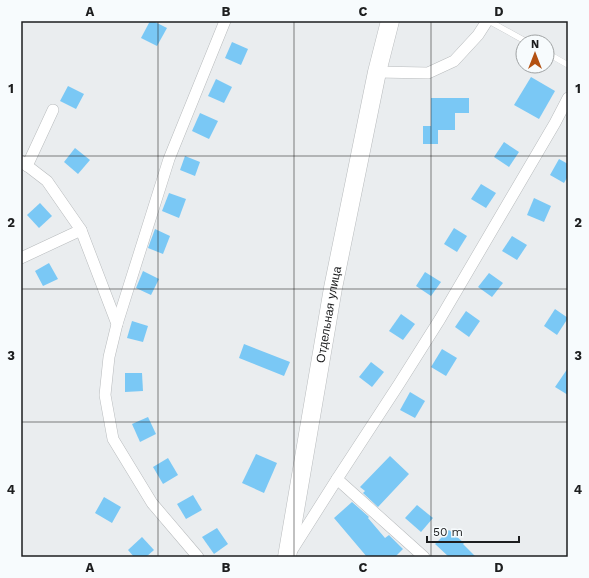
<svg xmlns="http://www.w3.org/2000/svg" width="589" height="578" font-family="'Work Sans',sans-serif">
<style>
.building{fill:#7ac8f5}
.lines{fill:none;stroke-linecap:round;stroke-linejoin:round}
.service-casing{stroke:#b8bbbd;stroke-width:6}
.minor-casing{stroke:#b8bbbd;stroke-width:12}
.primary-casing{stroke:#b8bbbd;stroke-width:19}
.service{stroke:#fff;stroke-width:5.5}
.minor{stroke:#fff;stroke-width:11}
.primary{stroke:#fff;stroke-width:18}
.grid{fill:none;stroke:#1d1e1f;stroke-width:1;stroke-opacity:0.55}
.labels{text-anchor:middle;stroke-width:4;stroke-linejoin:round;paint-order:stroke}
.street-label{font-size:12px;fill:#1d1e1f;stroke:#f7fbfd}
.neatline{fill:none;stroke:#1d1e1f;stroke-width:1.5}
.grid-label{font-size:13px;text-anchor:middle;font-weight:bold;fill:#1d1e1f}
</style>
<rect width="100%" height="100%" fill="#eaedef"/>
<g class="building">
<polygon points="150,21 153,21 167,28 157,46 141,38"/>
<polygon points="232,42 248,49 241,65 225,58"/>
<polygon points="531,77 555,91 539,119 514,105"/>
<polygon points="216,79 232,87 224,103 208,96"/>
<polygon points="68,86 84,94 76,109 60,101"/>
<polygon points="431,98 469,98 469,113 455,113 455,130 438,130 438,144 423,144 423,126 431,126"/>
<polygon points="200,113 218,121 209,139 192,131"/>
<polygon points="504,142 519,152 509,167 494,157"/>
<polygon points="75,148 90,160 78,174 64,162"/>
<polygon points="185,156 200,162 195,176 180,170"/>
<polygon points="559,159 568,164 568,176 564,183 550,175"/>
<polygon points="481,184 496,193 486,208 471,199"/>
<polygon points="169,193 186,199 179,218 162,211"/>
<polygon points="534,198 551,206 544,222 527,215"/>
<polygon points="40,203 52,216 39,228 27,215"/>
<polygon points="454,228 467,236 457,252 444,244"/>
<polygon points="155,229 170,236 163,254 148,248"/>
<polygon points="512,236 527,245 517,260 502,251"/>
<polygon points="49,263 58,279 43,286 35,271"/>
<polygon points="143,271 159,279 151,295 136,288"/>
<polygon points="425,272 441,282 431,296 416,286"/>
<polygon points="489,273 503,283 492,297 478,287"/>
<polygon points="555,309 568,318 557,335 544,326"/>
<polygon points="466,311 480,321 469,337 455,327"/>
<polygon points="401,314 415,324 403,340 389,331"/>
<polygon points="132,321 148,326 143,342 127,338"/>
<polygon points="244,344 290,362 284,376 239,358"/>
<polygon points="442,349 457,358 446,376 431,367"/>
<polygon points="371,362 384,372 372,387 359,377"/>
<polygon points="568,368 568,395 555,387"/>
<polygon points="125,373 142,373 143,391 125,392"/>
<polygon points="410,392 425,401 415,418 400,410"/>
<polygon points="148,417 156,434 140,442 132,424"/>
<polygon points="256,454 277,463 264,493 242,483"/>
<polygon points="390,456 409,474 378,507 363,493 365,491 360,487"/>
<polygon points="168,458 178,475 163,484 153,467"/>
<polygon points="193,495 202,510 186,519 177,504"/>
<polygon points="104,497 121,507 112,523 95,513"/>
<polygon points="352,502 369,517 368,518 385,538 389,535 403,549 395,557 367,557 334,518"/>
<polygon points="417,505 433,518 421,532 405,518"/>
<polygon points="217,528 228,544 214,554 202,537"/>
<polygon points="449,530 464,543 463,544 476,557 449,557 435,544"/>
<polygon points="142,537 154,550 146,557 134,557 128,550"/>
</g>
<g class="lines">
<g class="service-casing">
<g id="service">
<polyline points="489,21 527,42"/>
<polyline points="547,53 568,65"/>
</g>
</g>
<g class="minor-casing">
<g id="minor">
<polyline points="377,72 428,73 454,61 478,35 487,21"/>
<polyline points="21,161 47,181 81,230 21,258"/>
<polyline points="27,166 53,110"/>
<polyline points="81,230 117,324 109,357 105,395 113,439 152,503 198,557"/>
<polyline points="117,324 169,159 225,21"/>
<polyline points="337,479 424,557"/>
<polyline points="292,550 337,479 399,384 440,319 555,123 568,98"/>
</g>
</g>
<g class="primary-casing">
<g id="primary">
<path id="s1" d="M287,557L333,288L377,72L390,21"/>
</g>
</g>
<use href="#service" class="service"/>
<use href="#minor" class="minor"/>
<use href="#primary" class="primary"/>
</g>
<path class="grid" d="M158,21V557M294,21V557M431,21V557M21,156H568M21,289H568M21,422H568"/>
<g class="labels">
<g class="street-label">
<text dy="4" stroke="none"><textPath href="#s1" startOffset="246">Отдельная улица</textPath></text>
</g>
</g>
<rect width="589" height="578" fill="none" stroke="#f7fbfd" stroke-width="44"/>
<g transform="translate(535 54)"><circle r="19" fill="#f7fbfd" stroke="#a0a3a4"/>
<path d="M0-3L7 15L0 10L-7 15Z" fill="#b35112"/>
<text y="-6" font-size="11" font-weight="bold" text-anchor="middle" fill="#1d1e1f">N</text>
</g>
<path d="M427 536v6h92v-6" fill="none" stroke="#1d1e1f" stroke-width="2"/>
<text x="433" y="536" font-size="12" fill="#1d1e1f" stroke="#f7fbfd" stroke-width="3" paint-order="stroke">50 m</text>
<rect x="22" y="22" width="545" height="534" class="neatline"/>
<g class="grid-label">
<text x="90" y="16">A</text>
<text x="226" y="16">B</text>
<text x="363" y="16">C</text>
<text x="499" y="16">D</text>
<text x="11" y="93">1</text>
<text x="578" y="93">1</text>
<text x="11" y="227">2</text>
<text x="578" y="227">2</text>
<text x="11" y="360">3</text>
<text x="578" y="360">3</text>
<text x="11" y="494">4</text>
<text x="578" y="494">4</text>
<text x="90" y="572">A</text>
<text x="226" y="572">B</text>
<text x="363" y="572">C</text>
<text x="499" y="572">D</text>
</g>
</svg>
